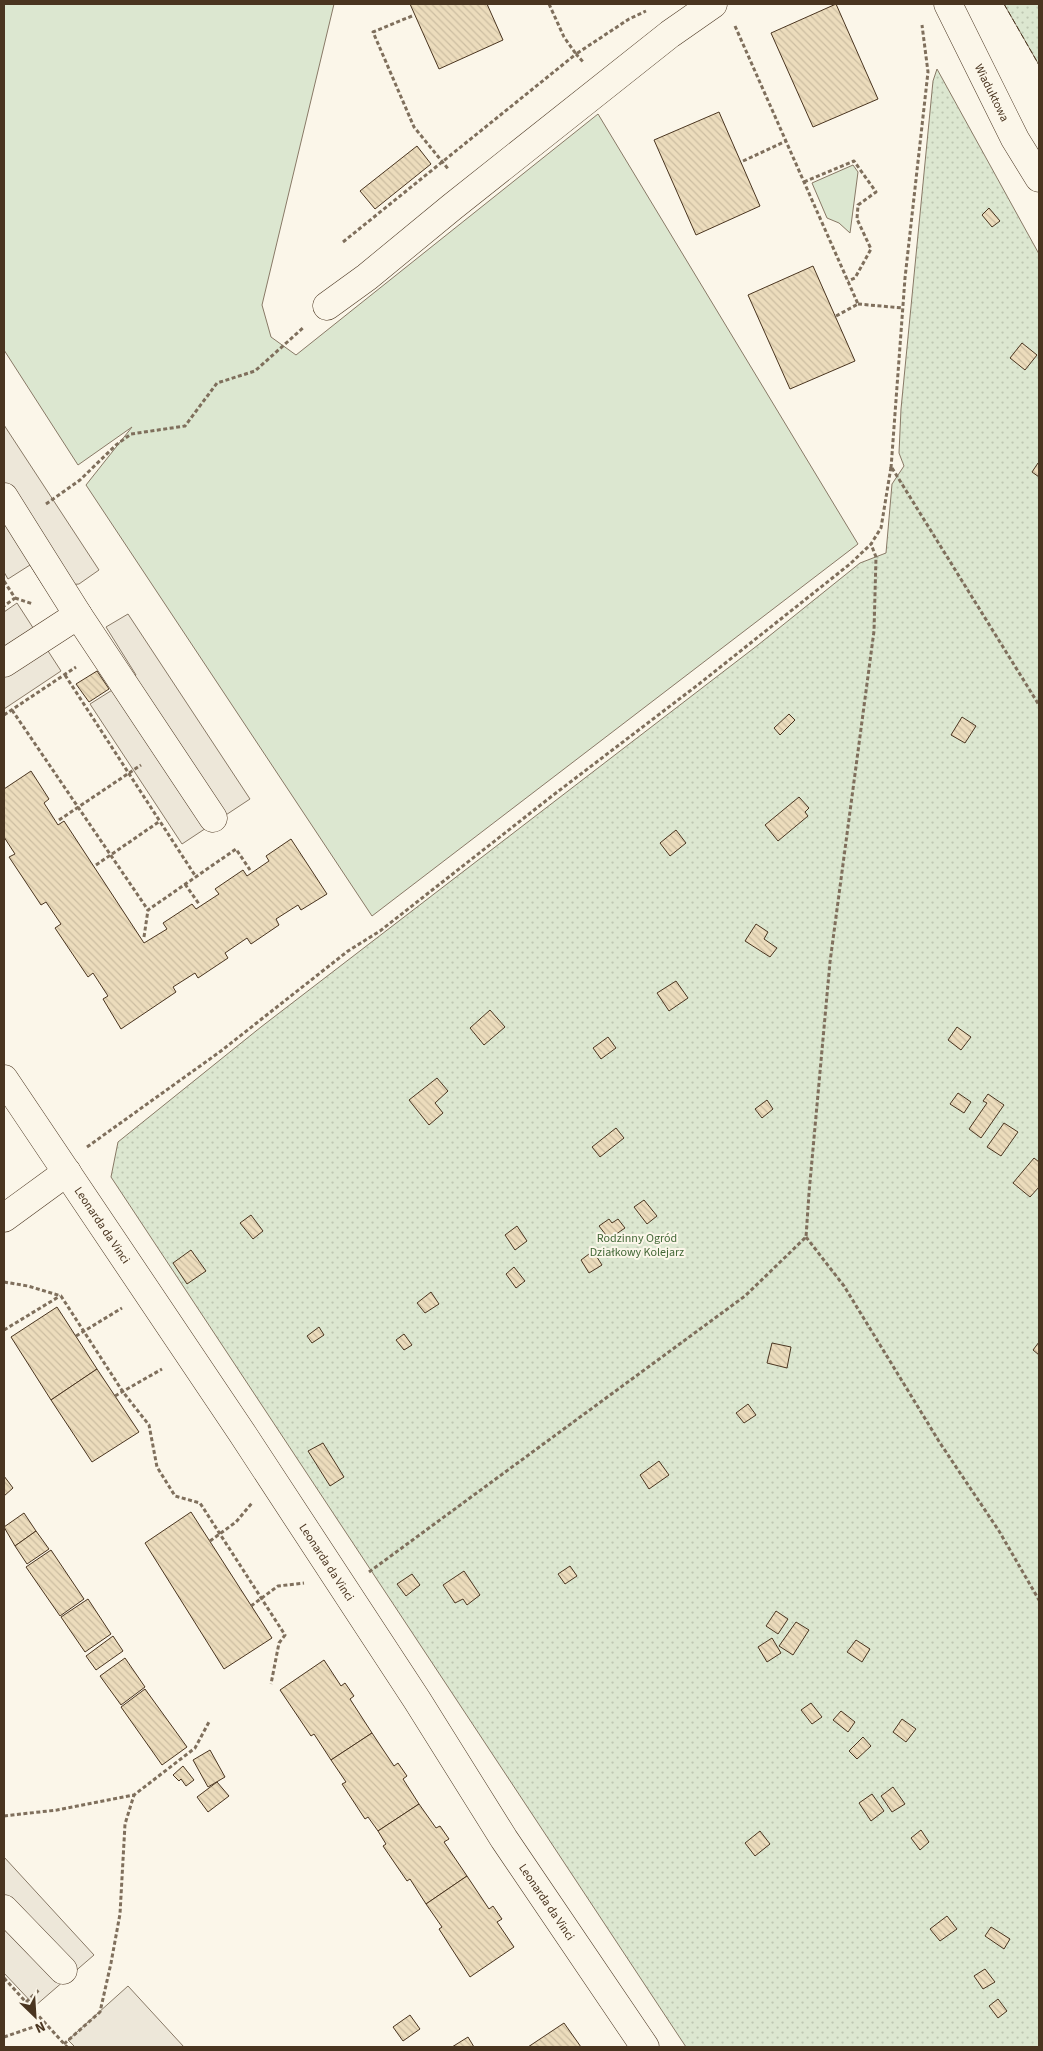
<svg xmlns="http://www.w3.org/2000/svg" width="1043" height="2051" font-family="'Source Sans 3',sans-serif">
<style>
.green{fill:#dce7d0;stroke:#887966}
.garden{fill:url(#garden-dots);stroke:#887966}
.parking{fill:#ede7d9;stroke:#887966}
.building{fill:url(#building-back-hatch);stroke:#4a3520}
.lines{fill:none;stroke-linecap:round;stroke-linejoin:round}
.minor-casing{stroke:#4a3520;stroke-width:29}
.path{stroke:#7f6f5c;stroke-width:3;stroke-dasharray:4 2.5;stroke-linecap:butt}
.minor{stroke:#fbf6e9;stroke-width:28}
.fence{stroke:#4a3520;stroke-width:1;stroke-dasharray:6 2.5;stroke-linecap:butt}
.labels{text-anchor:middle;stroke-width:4;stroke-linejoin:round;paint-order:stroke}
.street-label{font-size:12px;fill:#4a3520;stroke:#fbf6e9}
.park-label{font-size:12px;fill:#436837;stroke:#fbf6e9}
</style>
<defs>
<pattern id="garden-dots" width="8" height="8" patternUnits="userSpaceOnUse" patternTransform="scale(1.25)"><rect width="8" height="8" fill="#dce7d0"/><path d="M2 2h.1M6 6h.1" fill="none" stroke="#bec7b2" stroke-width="1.8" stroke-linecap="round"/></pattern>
<pattern id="building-back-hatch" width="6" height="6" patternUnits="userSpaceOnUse" patternTransform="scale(1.25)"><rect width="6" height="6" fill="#ecdcbc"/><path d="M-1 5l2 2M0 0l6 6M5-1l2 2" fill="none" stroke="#ccbda1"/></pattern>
</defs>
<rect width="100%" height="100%" fill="#fbf6e9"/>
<g class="green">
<polygon points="4,4 334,4 262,305 271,337 296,355 598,114 858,544 372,916 86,485 132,427 78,465 4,350"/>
<polygon points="853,165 858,172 850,233 839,223 827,218 812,183"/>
</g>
<g class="garden">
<polygon points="1004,4 1039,4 1039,65"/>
<polygon points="937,69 1039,254 1039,2047 686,2047 111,1177 118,1142 261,1027 758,645 860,563 886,553 892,484 904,466 899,453 901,409 933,81"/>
</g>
<g class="parking">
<polygon points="4,425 99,570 79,584 44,587 30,565 8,579 4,572"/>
<polygon points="17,603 61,671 4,709 4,612"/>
<polygon points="128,614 250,799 182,844 90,704 136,675 106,627"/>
<polygon points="4,1857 94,1955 35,2006 4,1973"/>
<polygon points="128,1986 184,2047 75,2047 68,2040"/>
</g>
<g class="building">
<polygon points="410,4 487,4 503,40 439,69"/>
<polygon points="836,4 878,99 813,127 771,33"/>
<polygon points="719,112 760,206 696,235 654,140"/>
<polygon points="417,146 431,164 375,209 360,191"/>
<polygon points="989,208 1000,221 992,227 982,215"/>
<polygon points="813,266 855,361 790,389 748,295"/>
<polygon points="1022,343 1037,355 1025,370 1010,358"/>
<polygon points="1038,463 1039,464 1039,477 1032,472"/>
<polygon points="97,671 109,689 89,702 76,684"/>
<polygon points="789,714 795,720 780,735 774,728"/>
<polygon points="962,717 976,726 965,743 951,735"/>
<polygon points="31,771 49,799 44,803 58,825 64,821 144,943 167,929 163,923 192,904 196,909 219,894 215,889 243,870 247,876 269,861 266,856 291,839 327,894 301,910 298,905 276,919 279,925 251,944 247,938 225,953 228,958 198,978 195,973 173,987 176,992 121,1029 103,999 108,996 93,973 88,977 55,928 61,924 46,902 41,905 9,857 15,854 4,837 4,789"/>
<polygon points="799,797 809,808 805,812 808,816 778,841 765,825"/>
<polygon points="676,830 686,843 670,856 660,843"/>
<polygon points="756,924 768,932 764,939 777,948 770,957 745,941"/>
<polygon points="676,981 688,998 669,1011 657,993"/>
<polygon points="490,1010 505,1027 484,1045 470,1028"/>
<polygon points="957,1027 971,1037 961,1050 948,1040"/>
<polygon points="608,1037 616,1048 601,1059 593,1048"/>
<polygon points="437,1078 448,1091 435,1103 443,1113 429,1125 409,1100"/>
<polygon points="958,1093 971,1102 964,1113 950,1104"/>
<polygon points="988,1094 1004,1105 981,1138 969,1129 987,1103 983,1101"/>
<polygon points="767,1100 773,1109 762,1118 755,1109"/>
<polygon points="1004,1123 1018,1132 1001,1156 987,1147"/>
<polygon points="616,1128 624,1138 600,1157 592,1147"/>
<polygon points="1034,1158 1039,1162 1039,1187 1030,1197 1013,1183"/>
<polygon points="644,1200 657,1216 647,1224 634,1207"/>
<polygon points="251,1215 263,1231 253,1239 240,1223"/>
<polygon points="609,1219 612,1223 618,1219 625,1228 609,1239 599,1226"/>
<polygon points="517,1226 527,1241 515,1250 505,1235"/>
<polygon points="191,1250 206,1271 187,1284 173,1263"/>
<polygon points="593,1251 602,1265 589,1273 581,1260"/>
<polygon points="514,1267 525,1281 516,1288 506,1274"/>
<polygon points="431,1292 439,1304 425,1313 417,1303"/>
<polygon points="57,1307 97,1369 51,1400 11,1337"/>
<polygon points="319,1327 324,1335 312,1343 307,1336"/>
<polygon points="404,1334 412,1345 404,1350 396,1340"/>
<polygon points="1039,1342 1039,1355 1033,1350"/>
<polygon points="772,1343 791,1347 787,1368 767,1363"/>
<polygon points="97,1369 139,1432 92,1462 51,1400"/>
<polygon points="748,1404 756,1415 744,1423 736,1413"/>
<polygon points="323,1443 344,1477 330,1486 308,1451"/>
<polygon points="659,1461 669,1475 649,1489 640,1475"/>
<polygon points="4,1476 13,1488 4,1496"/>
<polygon points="191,1512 272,1638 224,1669 145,1543"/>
<polygon points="24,1513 36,1531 15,1546 4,1527"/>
<polygon points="36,1531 49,1549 27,1564 15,1546"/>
<polygon points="51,1550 84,1599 60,1616 26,1567"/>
<polygon points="570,1566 577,1576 565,1584 558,1574"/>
<polygon points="464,1571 480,1595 467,1605 463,1599 455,1603 443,1585"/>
<polygon points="412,1574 420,1585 406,1596 397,1584"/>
<polygon points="88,1599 111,1634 85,1652 61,1617"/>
<polygon points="776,1611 788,1619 778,1634 766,1626"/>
<polygon points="796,1622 809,1630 793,1655 779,1646"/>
<polygon points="113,1636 123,1651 96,1670 86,1656"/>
<polygon points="772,1638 781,1653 767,1662 758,1647"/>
<polygon points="856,1640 870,1649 862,1662 847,1652"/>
<polygon points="125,1658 145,1687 121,1705 100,1676"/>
<polygon points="324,1660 341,1686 345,1683 354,1696 350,1699 372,1733 331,1760 314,1734 311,1736 280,1690"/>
<polygon points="145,1689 187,1747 162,1765 121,1707"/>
<polygon points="811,1703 822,1717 812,1724 801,1710"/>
<polygon points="841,1711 855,1722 848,1732 833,1720"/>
<polygon points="902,1719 916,1729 906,1742 893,1732"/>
<polygon points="372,1733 394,1766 398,1763 407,1776 403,1779 419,1804 378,1831 368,1817 365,1819 342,1784 346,1782 331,1760"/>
<polygon points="863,1737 871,1746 857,1759 849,1751"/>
<polygon points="210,1750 225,1777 208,1787 193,1760"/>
<polygon points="183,1766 194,1780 186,1786 181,1779 179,1781 173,1775"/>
<polygon points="217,1782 229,1796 208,1812 197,1797"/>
<polygon points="893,1787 905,1804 892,1812 881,1796"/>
<polygon points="872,1794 884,1811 871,1821 859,1803"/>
<polygon points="419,1804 436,1828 440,1826 449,1839 444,1842 467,1876 426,1904 410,1879 407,1881 383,1846 386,1844 378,1831"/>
<polygon points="921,1830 929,1842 920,1850 911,1838"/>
<polygon points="760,1831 770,1844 755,1856 745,1843"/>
<polygon points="467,1876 489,1909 493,1906 502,1919 497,1922 514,1947 470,1977 439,1929 442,1927 426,1904"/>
<polygon points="947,1916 957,1929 940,1941 930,1929"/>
<polygon points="991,1927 1010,1939 1004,1949 985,1936"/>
<polygon points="985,1969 995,1982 983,1989 974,1976"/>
<polygon points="998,1999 1007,2011 998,2018 989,2006"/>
<polygon points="410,2015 420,2029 403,2041 393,2027"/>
<polygon points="564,2023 581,2047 528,2047"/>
<polygon points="468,2037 474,2047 452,2047"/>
</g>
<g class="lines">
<g class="minor-casing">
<g id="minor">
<path id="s1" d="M948,4L1015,139L1039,178"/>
<polyline points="327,306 367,277 452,207 670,34 713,4"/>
<polyline points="4,497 78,615"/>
<polyline points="4,663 78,615 213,818"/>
<path id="s2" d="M4,1079L242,1433L417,1700L504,1839L645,2047"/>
<polyline points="4,1218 67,1172"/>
<polyline points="4,1909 63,1970"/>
</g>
</g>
<g class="path">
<polyline points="549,4 564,37 576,54 629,19 646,11"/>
<polyline points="412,16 373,32 414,127 449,170"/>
<polyline points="735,26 858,304 836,316"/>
<polyline points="743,161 786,141"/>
<polyline points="804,182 854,161 876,192 858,205 857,219 871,249 855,278 848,281"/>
<polyline points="343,242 576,54 584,63"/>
<polyline points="858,304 903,308"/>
<polyline points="891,468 905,278 928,72 922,25"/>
<polyline points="892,468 1039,705"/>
<polyline points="46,504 80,480 116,445 131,434 185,426 217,383 255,371 304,327"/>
<polyline points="4,581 15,598 4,606"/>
<polyline points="15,598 33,604"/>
<polyline points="65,675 196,877"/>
<polyline points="12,710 148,910 236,849 250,870"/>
<polyline points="4,715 76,667"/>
<polyline points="59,820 141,765"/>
<polyline points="96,865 160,821"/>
<polyline points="185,884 199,904"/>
<polyline points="144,937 148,910"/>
<polyline points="87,1147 221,1051 348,951 380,931 552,796 699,684 850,564 871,544 881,528 891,467"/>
<polyline points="806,1237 844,1286 940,1443 999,1531 1039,1600"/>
<polyline points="4,1282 28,1286 61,1296 123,1392 149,1425 157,1467 175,1496 200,1503 285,1635 279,1643 271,1684"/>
<polyline points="4,1330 60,1296"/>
<polyline points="76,1336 122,1308"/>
<polyline points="115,1396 162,1369"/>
<polyline points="210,1541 236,1522 252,1503"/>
<polyline points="369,1572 745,1296 806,1237 809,1193 830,962 874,631 876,557 871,544"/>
<polyline points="251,1606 278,1586 304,1583"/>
<polyline points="4,1816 57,1810 134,1795 195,1748 209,1722"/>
<polyline points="4,1978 67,2047"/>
<polyline points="26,2002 40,1989"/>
<polyline points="4,2037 45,2023"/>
<polyline points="64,2044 100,2012 111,1963 120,1914 125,1824 134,1795"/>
</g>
<use href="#minor" class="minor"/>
<polyline class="fence" points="1004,4 1039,65"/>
</g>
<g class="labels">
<g class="street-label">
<text dy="4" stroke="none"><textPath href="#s1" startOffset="99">Wiaduktowa</textPath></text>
<text dy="4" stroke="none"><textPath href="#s2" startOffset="176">Leonarda da Vinci</textPath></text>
<text dy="4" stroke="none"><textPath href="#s2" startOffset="581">Leonarda da Vinci</textPath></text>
<text dy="4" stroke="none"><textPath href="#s2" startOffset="986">Leonarda da Vinci</textPath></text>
</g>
<g class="park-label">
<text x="637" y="1242">Rodzinny Ogród<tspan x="637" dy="14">Działkowy Kolejarz</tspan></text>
</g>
</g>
<rect width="1043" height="2051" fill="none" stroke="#4a3520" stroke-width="10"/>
<g transform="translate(35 2016) rotate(155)" stroke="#fbf6e9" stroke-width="4" paint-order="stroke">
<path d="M0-4L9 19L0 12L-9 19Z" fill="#4a3520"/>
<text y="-8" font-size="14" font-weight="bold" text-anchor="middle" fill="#4a3520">N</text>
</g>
</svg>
